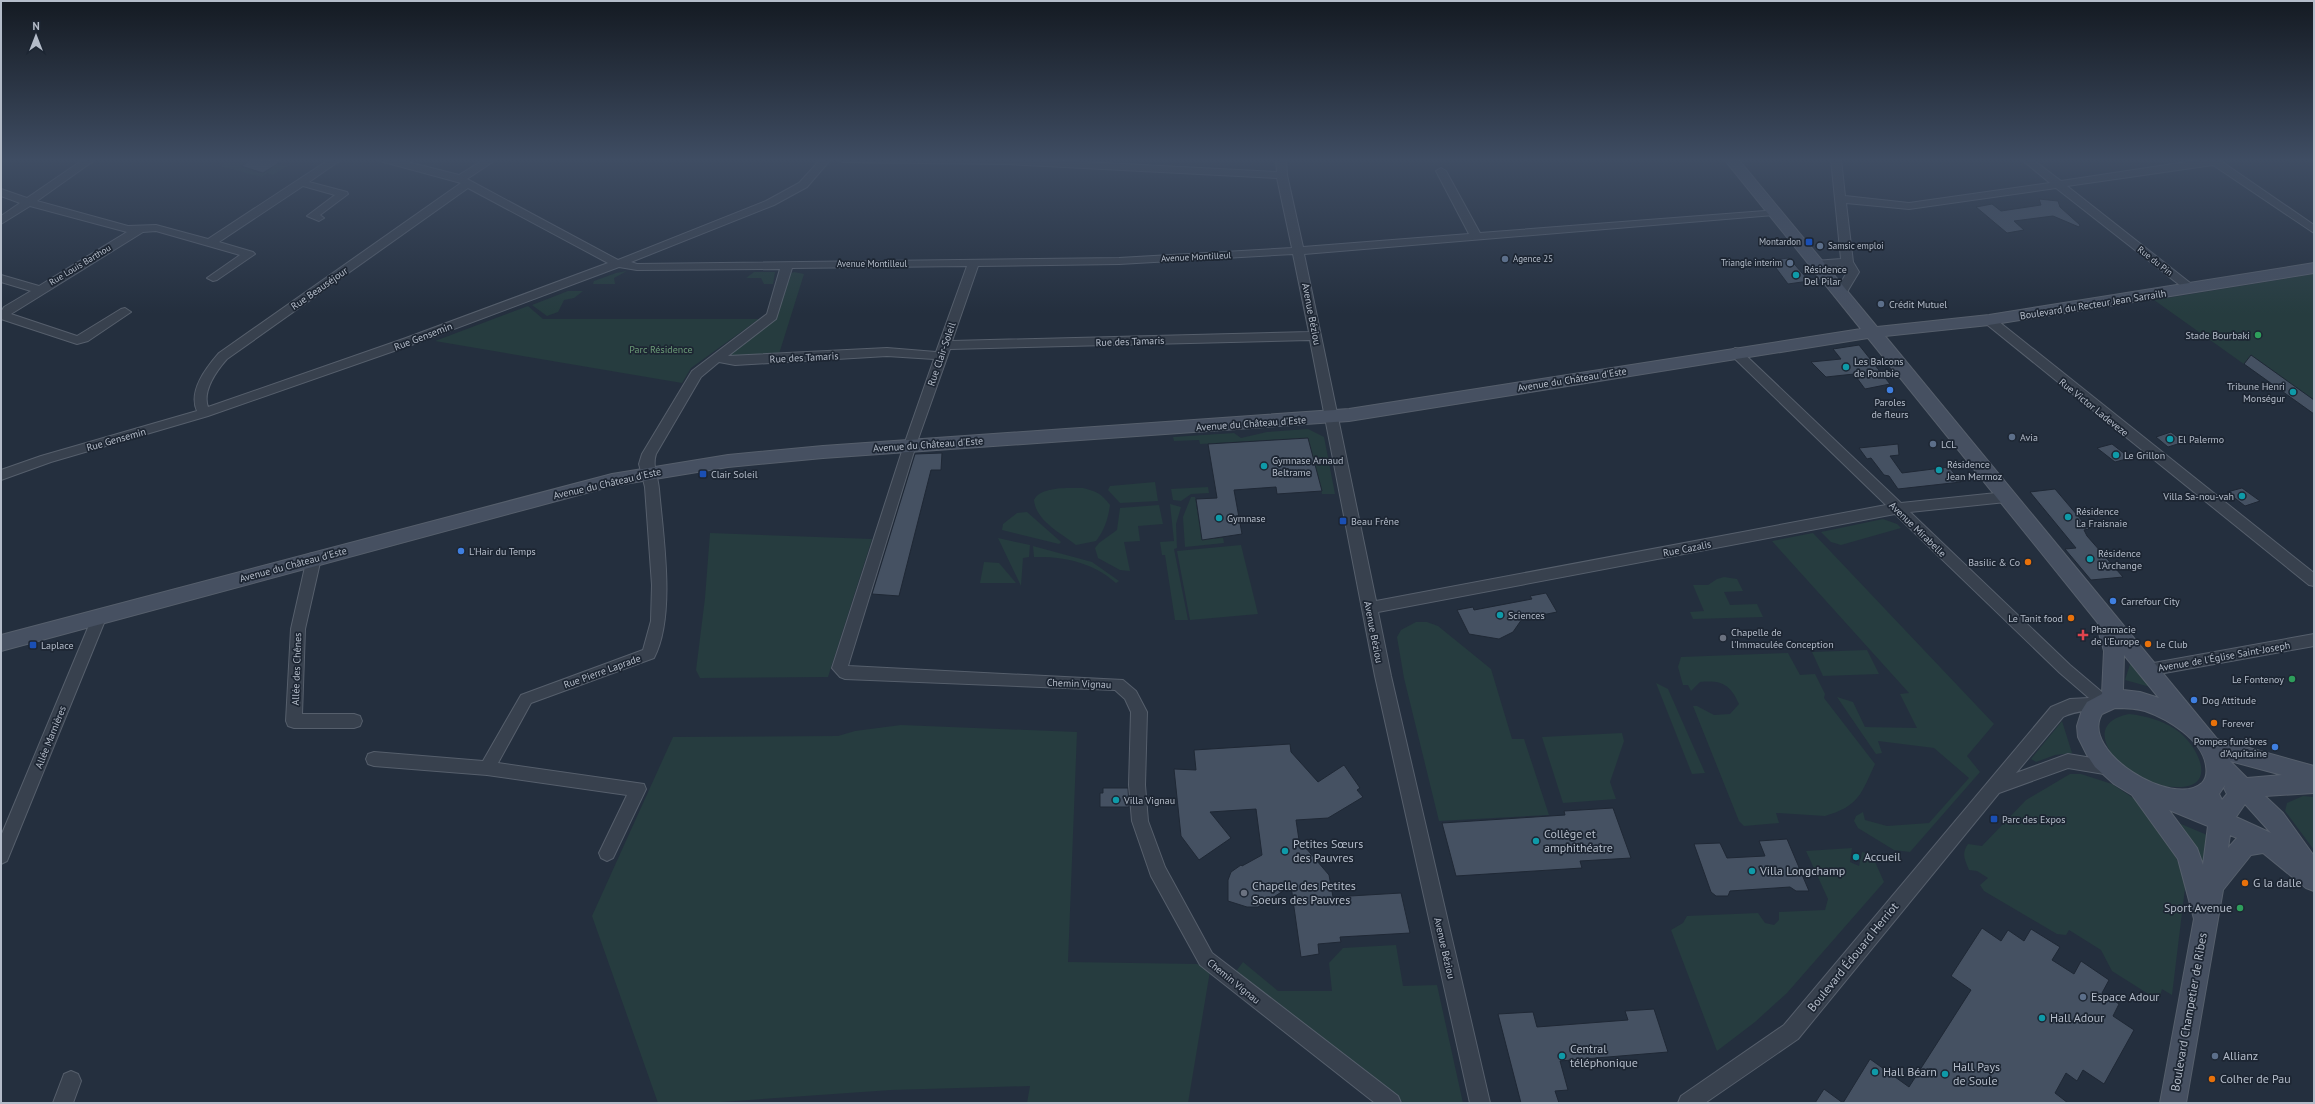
<svg xmlns="http://www.w3.org/2000/svg" width="2315" height="1104" font-family="'PT Sans',sans-serif">
<style>
.green{fill:#263c3f}
.building{fill:#455162;stroke:#1f2835}
.lines{fill:none;stroke-linecap:round;stroke-linejoin:round}
.street-casing{stroke:#565f6c;stroke-width:2}
.secondary-casing{stroke:#565f6c;stroke-width:2}
.street{fill:#38414e;fill-rule:evenodd}
.secondary{fill:#465061;fill-rule:evenodd}
.transit-dot{fill:#1a4fb4;stroke:#1d2633;stroke-width:1.5}
.service-dot{fill:#5c6f8a;stroke:#1d2633;stroke-width:1.5}
.culture-dot{fill:#0f9aa8;stroke:#1d2633;stroke-width:1.5}
.leisure-dot{fill:#2e9e5b;stroke:#1d2633;stroke-width:1.5}
.shop-dot{fill:#3f7fe0;stroke:#1d2633;stroke-width:1.5}
.food-dot{fill:#e8710a;stroke:#1d2633;stroke-width:1.5}
.health-dot{fill:#e0444e;stroke:#1d2633;stroke-width:1.5}
.worship-dot{fill:#6b7280;stroke:#1d2633;stroke-width:1.5}
.labels{text-anchor:middle;stroke-width:3.5;stroke-linejoin:round;paint-order:stroke}
.far-poi-label{font-size:9px;fill:#b4bcc9;stroke:#1d2633;text-anchor:end}
.far-street-label{font-size:9px;fill:#b4bcc9;stroke:#1d2633}
.poi-label{font-size:10px;fill:#b4bcc9;stroke:#1d2633;text-anchor:start}
.street-label{font-size:10px;fill:#b4bcc9;stroke:#1d2633}
.park-label{font-size:10px;fill:#6b9a76;stroke:#1d2633}
.near-poi-label{font-size:12px;fill:#b4bcc9;stroke:#1d2633;text-anchor:start}
.near-street-label{font-size:12px;fill:#b4bcc9;stroke:#1d2633}
</style>
<rect width="100%" height="100%" fill="#242f3e"/>
<g class="green">
<polygon points="231,159 253,159 242,167 258,173 275,165 287,166 273,175 268,173 262,177 220,166"/>
<polygon points="627,271 614,278 615,284 593,284 594,281 616,273"/>
<polygon points="754,272 775,272 773,284 764,284 761,278 746,278"/>
<polygon points="794,272 804,274 779,354 730,356 729,354 764,327 790,274"/>
<polygon points="2314,274 2314,414 2154,300 2161,299"/>
<polygon points="568,291 583,291 574,298 564,300 558,312 547,316 532,305"/>
<polygon points="528,306 543,319 759,319 691,368 682,383 435,341"/>
<polygon points="1308,429 1324,437 1335,494 1322,494 1308,438 1200,444 1199,440 1174,441 1173,437 1234,433 1241,438 1267,432"/>
<polygon points="1155,482 1158,501 1120,503 1108,490 1110,486"/>
<polygon points="1208,487 1209,493 1191,494 1181,501 1173,500 1171,489"/>
<path d="M1083,488C1096,491 1102,494 1110,505C1108,519 1105,529 1096,541L1076,545C1061,533 1036,521 1034,500C1040,486 1070,488 1083,488Z"/>
<polygon points="1191,497 1195,497 1202,539 1223,538 1224,543 1185,547 1183,517"/>
<polygon points="1170,504 1181,507 1176,524 1177,548 1174,549 1188,620 1175,620 1165,555 1162,555 1160,542 1174,541"/>
<polygon points="1159,505 1163,524 1138,526 1140,541 1124,542 1130,571 1120,570 1098,558 1095,548 1099,543 1117,530 1120,508"/>
<polygon points="1027,512 1061,542 1059,544 1002,530 1003,524 1017,513"/>
<polygon points="1883,519 1897,524 1901,528 1841,545 1831,542 1821,532"/>
<polygon points="710,533 872,539 828,677 700,678 696,670 705,598"/>
<polygon points="1813,533 1994,724 1967,756 1980,772 1910,852 1894,850 1858,828 1854,821 1856,816 1863,812 1865,820 1887,826 1929,823 1969,778 1934,748 1878,741 1882,753 1876,754 1837,697 1853,702 1865,727 1917,728 1900,694 1909,693 1772,541"/>
<polygon points="998,538 1030,545 1029,557 1023,558 1021,586"/>
<polygon points="1241,545 1258,614 1190,620 1177,551"/>
<path d="M1033,546L1092,562L1119,581L1116,583C1094,563 1064,556 1034,557Z"/>
<polygon points="984,562 999,563 1016,583 980,583"/>
<polygon points="1724,577 1737,579 1743,591 1724,592 1730,605 1757,604 1763,617 1693,619 1690,612 1704,611 1693,585 1708,585 1717,579"/>
<polygon points="1416,622 1427,622 1438,626 1491,669 1512,739 1524,739 1549,815 1439,821 1404,678 1397,637 1401,630"/>
<polygon points="1867,650 1879,674 1823,676 1812,652"/>
<path d="M1788,653L1800,675L1815,674L1825,694L1824,698L1875,764C1861,794 1859,806 1825,816L1776,813L1779,823L1744,826L1739,821L1693,706H1697L1714,715L1730,714L1739,704C1730,684 1721,680 1700,682L1691,691L1688,685H1683L1678,667L1681,657Z"/>
<polygon points="2131,661 2154,688 2125,680"/>
<polygon points="1656,683 1668,689 1705,773 1692,774"/>
<path d="M2129,714C2146,716 2161,720 2175,729C2198,744 2220,789 2176,787C2161,787 2147,783 2135,775C2109,759 2085,723 2129,714Z"/>
<polygon points="2062,721 2072,753 2055,755 2036,762 2031,759"/>
<polygon points="901,725 1077,732 1068,962 1197,964 1210,971 1188,1103 1027,1103 1030,1086 891,1090 707,1103 658,1103 592,916 673,737 838,736 855,731"/>
<polygon points="1622,733 1624,741 1610,782 1616,799 1563,803 1542,737"/>
<path d="M2070,774H2081L2112,784L2139,802L2170,844L2186,880L2172,995L2162,989L2160,996L2150,995L2112,971L2101,950L2069,930L2066,935L2057,934L1984,891L1980,885L1988,878L1977,871L1969,870C1965,860 1961,854 1968,844L1982,846L2026,800Z"/>
<polygon points="2303,796 2314,797 2314,850 2285,811 2287,803"/>
<polygon points="2174,821 2207,835 2206,864 2198,861"/>
<polygon points="1852,848 1850,862 1859,866 1862,852 1872,855 1884,882 1787,993 1755,1022 1717,1051 1671,930 1683,923 1687,916 1758,913 1765,923 1774,925 1779,920 1779,912 1825,910 1828,899 1806,851"/>
<polygon points="1396,945 1403,986 1437,985 1463,1103 1404,1103 1234,974 1243,962 1278,991 1332,991 1329,963 1343,948"/>
</g>
<g class="building">
<polygon points="253,159 285,159 263,173 241,166"/>
<polygon points="2039,199 2058,201 2060,207 2080,225 2079,227 2053,216 2014,221 2024,230 2007,233 1976,207 1992,204 2001,211 2041,205"/>
<polygon points="1789,258 1809,281 1788,284 1770,260"/>
<polygon points="1859,345 1890,384 1865,389 1854,374 1826,377 1811,362 1841,359 1833,349"/>
<polygon points="2251,355 2314,400 2314,414 2244,364"/>
<polygon points="2171,432 2184,442 2168,447 2156,437"/>
<polygon points="1308,438 1322,491 1277,494 1276,487 1234,490 1242,534 1202,540 1196,499 1217,498 1208,444"/>
<polygon points="1898,444 1899,455 1890,456 1902,473 1949,467 1961,482 1898,489 1889,476 1884,475 1871,458 1867,459 1859,448"/>
<polygon points="2112,444 2130,458 2115,462 2097,448"/>
<polygon points="942,453 941,470 931,470 899,596 872,594 915,454"/>
<polygon points="2242,488 2260,501 2245,506 2227,492"/>
<polygon points="2055,489 2089,529 2084,530 2087,536 2123,577 2091,580 2065,549 2076,548 2030,492"/>
<polygon points="1546,593 1557,612 1522,619 1513,632 1499,639 1469,634 1457,610 1473,607 1474,610 1532,599 1530,596"/>
<polygon points="1290,744 1291,752 1318,782 1344,765 1360,788 1357,790 1363,797 1328,818 1296,820 1299,840 1329,875 1333,897 1401,893 1410,933 1340,937 1341,942 1318,944 1319,954 1301,957 1291,886 1258,907 1247,907 1228,901 1228,880 1231,872 1241,865 1242,866 1262,855 1256,809 1210,812 1231,838 1199,860 1181,836 1174,769 1196,770 1194,750"/>
<polygon points="1103,788 1128,788 1129,807 1100,807 1100,793 1103,793"/>
<polygon points="1613,808 1631,858 1580,861 1582,868 1456,876 1442,823 1565,815 1564,811"/>
<polygon points="1787,839 1809,891 1796,891 1790,887 1730,891 1728,896 1716,896 1711,892 1694,844 1720,843 1727,858 1765,856 1759,841"/>
<polygon points="1982,928 2001,941 2008,930 2024,941 2031,929 2060,947 2052,960 2074,974 2081,961 2109,980 2102,993 2119,1004 2113,1016 2134,1030 2104,1084 2083,1070 2077,1081 2066,1073 2055,1093 2068,1103 1815,1103 1824,1089 1843,1103 1870,1059 1909,1087 1971,990 1951,976"/>
<polygon points="1654,1009 1668,1052 1560,1061 1568,1090 1555,1091 1559,1103 1521,1103 1498,1014 1533,1012 1537,1027 1628,1020 1625,1011"/>
</g>
<g class="lines">
<g class="street-casing">
<g id="street">
<polygon points="84,159 96,159 37,201 128,226 156,225 208,239 330,159 342,159 309,182 347,192 348,194 320,215 324,218 319,221 307,216 335,195 303,186 219,242 253,252 255,254 217,280 213,281 207,278 240,255 156,231 143,232 11,314 77,336 121,309 125,308 131,312 88,341 77,344 1,319 1,312 4,307 31,291 1,282 1,275 39,286 127,232 30,206 1,224 1,216 20,203 1,196 1,189 27,198"/>
<path d="M379,159H396L459,175L485,159H497L467,179L618,260L766,201L799,183L821,159H831L807,187L774,205L631,262L637,264L1119,258L1292,248L1277,178L1006,164L842,162L837,159H1026L1277,172L1276,159H1286L1287,175L1303,247L1469,234L1436,171L1441,168L1446,171L1480,233L1778,210V214L1774,215L1304,254L1376,601L1886,505L1731,355L1729,352L1735,348L1739,349L1901,503L2006,492L2011,494L2013,497L2006,502L1910,512L2070,665L2109,698L2112,702L2109,706C2094,712 2077,709 2063,717L2016,773L2068,754L2110,761L2116,763L2118,768L2116,773L2110,775L2068,768L1999,793L1798,1039L1705,1103H1678L1681,1096L1784,1025L2051,707L2070,699L2089,698L2060,673L1895,514L1378,612L1391,676L1490,1103H1470L1375,676L1310,340L950,349L916,445L848,666L1123,680L1136,691L1147,712L1145,785L1148,821L1165,867L1212,953L1398,1096L1401,1103H1375L1200,965L1151,876L1132,821L1129,785L1131,712L1125,699L1115,690L845,679L840,677L832,668L904,445L934,359L887,356L735,365L719,362L701,377L656,454C652,467 658,476 659,489C663,536 676,616 654,658L531,703L498,763L644,784L646,789L613,858L607,861L601,858L599,853L627,795L487,775L374,766L368,764L366,759L368,754L374,752L483,761L521,695L643,650L651,621L652,585L645,487L639,464L642,454L692,371L767,314L780,269L637,270L619,267L414,344L208,416L51,462L1,480V470L41,456L197,411C188,391 206,368 219,353L461,183L380,161ZM468,188L608,263L406,338L208,407C202,391 217,370 227,359ZM1293,254L1309,332L952,341L978,266L1119,264ZM967,266L936,352L887,348L728,356L776,319L792,268Z"/>
<polygon points="1831,159 1841,159 1845,196 1909,203 2050,183 2021,159 2032,159 2061,181 2206,159 2218,159 2314,225 2314,233 2213,165 2067,186 2194,286 2196,288 2190,291 2186,290 2056,188 1909,209 1846,203 1853,262 1859,272 1844,297 1840,298 1834,295 1847,272 1844,266 1815,267 1809,264 1815,261 1841,259"/>
<polygon points="1989,316 1993,317 2314,573 2314,586 2309,585 1985,323 1983,320"/>
<polygon points="314,553 319,554 321,558 305,629 302,714 354,714 360,716 362,721 360,726 354,728 294,728 288,726 286,721 291,629 307,558 309,554"/>
<polygon points="99,612 104,614 106,618 9,856 7,861 1,864 1,836 92,618 94,614"/>
<polygon points="2314,634 2314,646 2148,676 2143,674 2140,670 2143,666 2148,664"/>
<polygon points="71,1071 78,1074 81,1081 73,1103 53,1103 64,1074"/>
</g>
</g>
<g class="secondary-casing">
<path id="secondary" d="M1724,159H1738L1877,327L1989,315L2314,263V273L1989,325L1885,336L2217,739L2314,766V793L2265,796L2283,813L2314,856V891L2306,888L2263,853L2251,855L2223,890L2186,1103H2160L2194,919L2178,859L2132,795L2114,784L2095,767L2087,755L2078,737L2077,726L2082,710L2087,702L2102,694L2104,651L2097,626L2098,623L1868,338L1349,421L823,458L728,467L612,486L1,651V635L612,474L728,455L823,446L1349,409L1861,329ZM2124,655L2159,698L2140,692L2123,690ZM2115,708C2125,708 2135,708 2145,711C2168,719 2203,740 2206,766C2207,772 2207,778 2202,783C2173,809 2079,751 2102,714ZM2230,761L2282,775L2247,778ZM2225,785L2224,788L2227,794L2222,800L2219,794ZM2245,804L2271,833L2236,817ZM2169,810L2208,826L2203,865L2197,848ZM2230,835L2237,838L2228,848Z"/>
</g>
<use href="#street" class="street"/>
<use href="#secondary" class="secondary"/>
</g>
<linearGradient id="sky" x2="0" y2="1"><stop stop-color="#141a22"/><stop offset="0.51" stop-color="#3f4d63"/><stop offset="1" stop-color="#3f4d63" stop-opacity="0"/></linearGradient>
<rect width="2315" height="314" fill="url(#sky)"/>
<g class="transit-dot">
<rect x="1805" y="238" width="8" height="8" rx="2"/>
<rect x="699" y="470" width="8" height="8" rx="2"/>
<rect x="1339" y="517" width="8" height="8" rx="2"/>
<rect x="29" y="641" width="8" height="8" rx="2"/>
<rect x="1990" y="815" width="8" height="8" rx="2"/>
</g>
<g class="service-dot">
<circle cx="1820" cy="246" r="4"/>
<circle cx="1505" cy="259" r="4"/>
<circle cx="1790" cy="263" r="4"/>
<circle cx="1881" cy="304" r="4"/>
<circle cx="2012" cy="437" r="4"/>
<circle cx="1933" cy="444" r="4"/>
<circle cx="2083" cy="997" r="4"/>
<circle cx="2215" cy="1056" r="4"/>
</g>
<g class="culture-dot">
<circle cx="1796" cy="275" r="4"/>
<circle cx="1846" cy="367" r="4"/>
<circle cx="2293" cy="392" r="4"/>
<circle cx="2170" cy="439" r="4"/>
<circle cx="2116" cy="455" r="4"/>
<circle cx="1264" cy="466" r="4"/>
<circle cx="1939" cy="470" r="4"/>
<circle cx="2242" cy="496" r="4"/>
<circle cx="2068" cy="517" r="4"/>
<circle cx="1219" cy="518" r="4"/>
<circle cx="2090" cy="559" r="4"/>
<circle cx="1500" cy="615" r="4"/>
<circle cx="1116" cy="800" r="4"/>
<circle cx="1536" cy="841" r="4"/>
<circle cx="1285" cy="851" r="4"/>
<circle cx="1856" cy="857" r="4"/>
<circle cx="1752" cy="871" r="4"/>
<circle cx="2042" cy="1018" r="4"/>
<circle cx="1562" cy="1056" r="4"/>
<circle cx="1875" cy="1072" r="4"/>
<circle cx="1945" cy="1074" r="4"/>
</g>
<g class="leisure-dot">
<circle cx="2258" cy="335" r="4"/>
<circle cx="2292" cy="679" r="4"/>
<circle cx="2240" cy="908" r="4"/>
</g>
<g class="shop-dot">
<circle cx="1890" cy="390" r="4"/>
<circle cx="461" cy="551" r="4"/>
<circle cx="2113" cy="601" r="4"/>
<circle cx="2194" cy="700" r="4"/>
<circle cx="2275" cy="747" r="4"/>
</g>
<g class="food-dot">
<circle cx="2028" cy="562" r="4"/>
<circle cx="2071" cy="618" r="4"/>
<circle cx="2148" cy="644" r="4"/>
<circle cx="2214" cy="723" r="4"/>
<circle cx="2245" cy="883" r="4"/>
<circle cx="2212" cy="1079" r="4"/>
</g>
<path class="health-dot" d="M2081 629h4v4h4v4h-4v4h-4v-4h-4v-4h4z"/>
<g class="worship-dot">
<circle cx="1723" cy="638" r="4"/>
<circle cx="1244" cy="893" r="4"/>
</g>
<g class="labels">
<g class="far-poi-label">
<text x="1801" y="245">Montardon</text>
<text x="1828" y="249" text-anchor="start">Samsic emploi</text>
<text x="1513" y="262" text-anchor="start">Agence 25</text>
<text x="1782" y="266">Triangle interim</text>
</g>
<g class="far-street-label">
<text transform="translate(1196 257) rotate(-3)" y="3">Avenue Montilleul</text>
<text transform="translate(2155 261) rotate(38)" y="3">Rue du Pin</text>
<text x="872" y="267">Avenue Montilleul</text>
<text transform="translate(80 265) rotate(-31)" y="3">Rue Louis Barthou</text>
</g>
<g class="poi-label">
<text x="1804" y="273">Résidence<tspan x="1804" dy="12">Del Pilar</tspan></text>
<text x="1889" y="308">Crédit Mutuel</text>
<text x="2250" y="339" text-anchor="end">Stade Bourbaki</text>
<text x="1854" y="365">Les Balcons<tspan x="1854" dy="12">de Pombie</tspan></text>
<text x="2285" y="390" text-anchor="end">Tribune Henri<tspan x="2285" dy="12">Monségur</tspan></text>
<text x="1890" y="406" text-anchor="middle">Paroles<tspan x="1890" dy="12">de fleurs</tspan></text>
<text x="2020" y="441">Avia</text>
<text x="2178" y="443">El Palermo</text>
<text x="1941" y="448">LCL</text>
<text x="2124" y="459">Le Grillon</text>
<text x="1272" y="464">Gymnase Arnaud<tspan x="1272" dy="12">Beltrame</tspan></text>
<text x="1947" y="468">Résidence<tspan x="1947" dy="12">Jean Mermoz</tspan></text>
<text x="711" y="478">Clair Soleil</text>
<text x="2234" y="500" text-anchor="end">Villa Sa-nou-vah</text>
<text x="2076" y="515">Résidence<tspan x="2076" dy="12">La Fraisnaie</tspan></text>
<text x="1227" y="522">Gymnase</text>
<text x="1351" y="525">Beau Frêne</text>
<text x="469" y="555">L'Hair du Temps</text>
<text x="2098" y="557">Résidence<tspan x="2098" dy="12">l'Archange</tspan></text>
<text x="2020" y="566" text-anchor="end">Basilic &amp; Co</text>
<text x="2121" y="605">Carrefour City</text>
<text x="1508" y="619">Sciences</text>
<text x="2063" y="622" text-anchor="end">Le Tanit food</text>
<text x="2091" y="633">Pharmacie<tspan x="2091" dy="12">de l'Europe</tspan></text>
<text x="1731" y="636">Chapelle de<tspan x="1731" dy="12">l'Immaculée Conception</tspan></text>
<text x="2156" y="648">Le Club</text>
<text x="41" y="649">Laplace</text>
<text x="2284" y="683" text-anchor="end">Le Fontenoy</text>
<text x="2202" y="704">Dog Attitude</text>
<text x="2222" y="727">Forever</text>
<text x="2267" y="745" text-anchor="end">Pompes funèbres<tspan x="2267" dy="12">d'Aquitaine</tspan></text>
<text x="1124" y="804">Villa Vignau</text>
<text x="2002" y="823">Parc des Expos</text>
</g>
<g class="street-label">
<text transform="translate(319 288) rotate(-35)" y="4">Rue Beauséjour</text>
<text transform="translate(2093 304) rotate(-9)" y="4">Boulevard du Recteur Jean Sarrailh</text>
<text transform="translate(1312 314) rotate(79)" y="4">Avenue Béziou</text>
<text transform="translate(423 336) rotate(-21)" y="4">Rue Gensemin</text>
<text transform="translate(1130 341) rotate(-2)" y="4">Rue des Tamaris</text>
<text transform="translate(941 354) rotate(-71)" y="4">Rue Clair-Soleil</text>
<text transform="translate(804 357) rotate(-3)" y="4">Rue des Tamaris</text>
<text transform="translate(1572 379) rotate(-9)" y="4">Avenue du Château d'Este</text>
<text transform="translate(2094 407) rotate(39)" y="4">Rue Victor Ladeveze</text>
<text transform="translate(1251 423) rotate(-4)" y="4">Avenue du Château d'Este</text>
<text transform="translate(116 439) rotate(-16)" y="4">Rue Gensemin</text>
<text transform="translate(928 444) rotate(-4)" y="4">Avenue du Château d'Este</text>
<text transform="translate(607 483) rotate(-13)" y="4">Avenue du Château d'Este</text>
<text transform="translate(1918 529) rotate(44)" y="4">Avenue Mirabelle</text>
<text transform="translate(1687 548) rotate(-11)" y="4">Rue Cazalis</text>
<text transform="translate(293 564) rotate(-15)" y="4">Avenue du Château d'Este</text>
<text transform="translate(1374 632) rotate(79)" y="4">Avenue Béziou</text>
<text transform="translate(2224 656) rotate(-10)" y="4">Avenue de l'Église Saint-Joseph</text>
<text transform="translate(296 669) rotate(-88)" y="4">Allée des Chênes</text>
<text transform="translate(602 671) rotate(-20)" y="4">Rue Pierre Laprade</text>
<text transform="translate(1079 683) rotate(2)" y="4">Chemin Vignau</text>
<text transform="translate(50 737) rotate(-68)" y="4">Allée Marnières</text>
<text transform="translate(1445 948) rotate(77)" y="4">Avenue Béziou</text>
<text transform="translate(1234 981) rotate(39)" y="4">Chemin Vignau</text>
</g>
<g class="park-label">
<text x="661" y="353">Parc Résidence</text>
</g>
<g class="near-poi-label">
<text x="1544" y="838">Collège et<tspan x="1544" dy="14">amphithéatre</tspan></text>
<text x="1293" y="848">Petites Sœurs<tspan x="1293" dy="14">des Pauvres</tspan></text>
<text x="1864" y="861">Accueil</text>
<text x="1760" y="875">Villa Longchamp</text>
<text x="2253" y="887">G la dalle</text>
<text x="1252" y="890">Chapelle des Petites<tspan x="1252" dy="14">Soeurs des Pauvres</tspan></text>
<text x="2232" y="912" text-anchor="end">Sport Avenue</text>
<text x="2091" y="1001">Espace Adour</text>
<text x="2050" y="1022">Hall Adour</text>
<text x="1570" y="1053">Central<tspan x="1570" dy="14">téléphonique</tspan></text>
<text x="2223" y="1060">Allianz</text>
<text x="1953" y="1071">Hall Pays<tspan x="1953" dy="14">de Soule</tspan></text>
<text x="1883" y="1076">Hall Béarn</text>
<text x="2220" y="1083">Colher de Pau</text>
</g>
<g class="near-street-label">
<text transform="translate(1853 957) rotate(-51)" y="4">Boulevard Édouard Herriot</text>
<text transform="translate(2189 1012) rotate(-80)" y="4">Boulevard Champetier de Ribes</text>
</g>
</g>
<rect width="2315" height="1104" fill="none" stroke="#b4bcc9" stroke-width="4"/>
<g transform="translate(36 36)" stroke="#1d2633" stroke-width="3" paint-order="stroke">
<path d="M0-3L7 15L0 10L-7 15Z" fill="#b4bcc9"/>
<text y="-6" font-size="11" font-weight="bold" text-anchor="middle" fill="#b4bcc9">N</text>
</g>
</svg>
